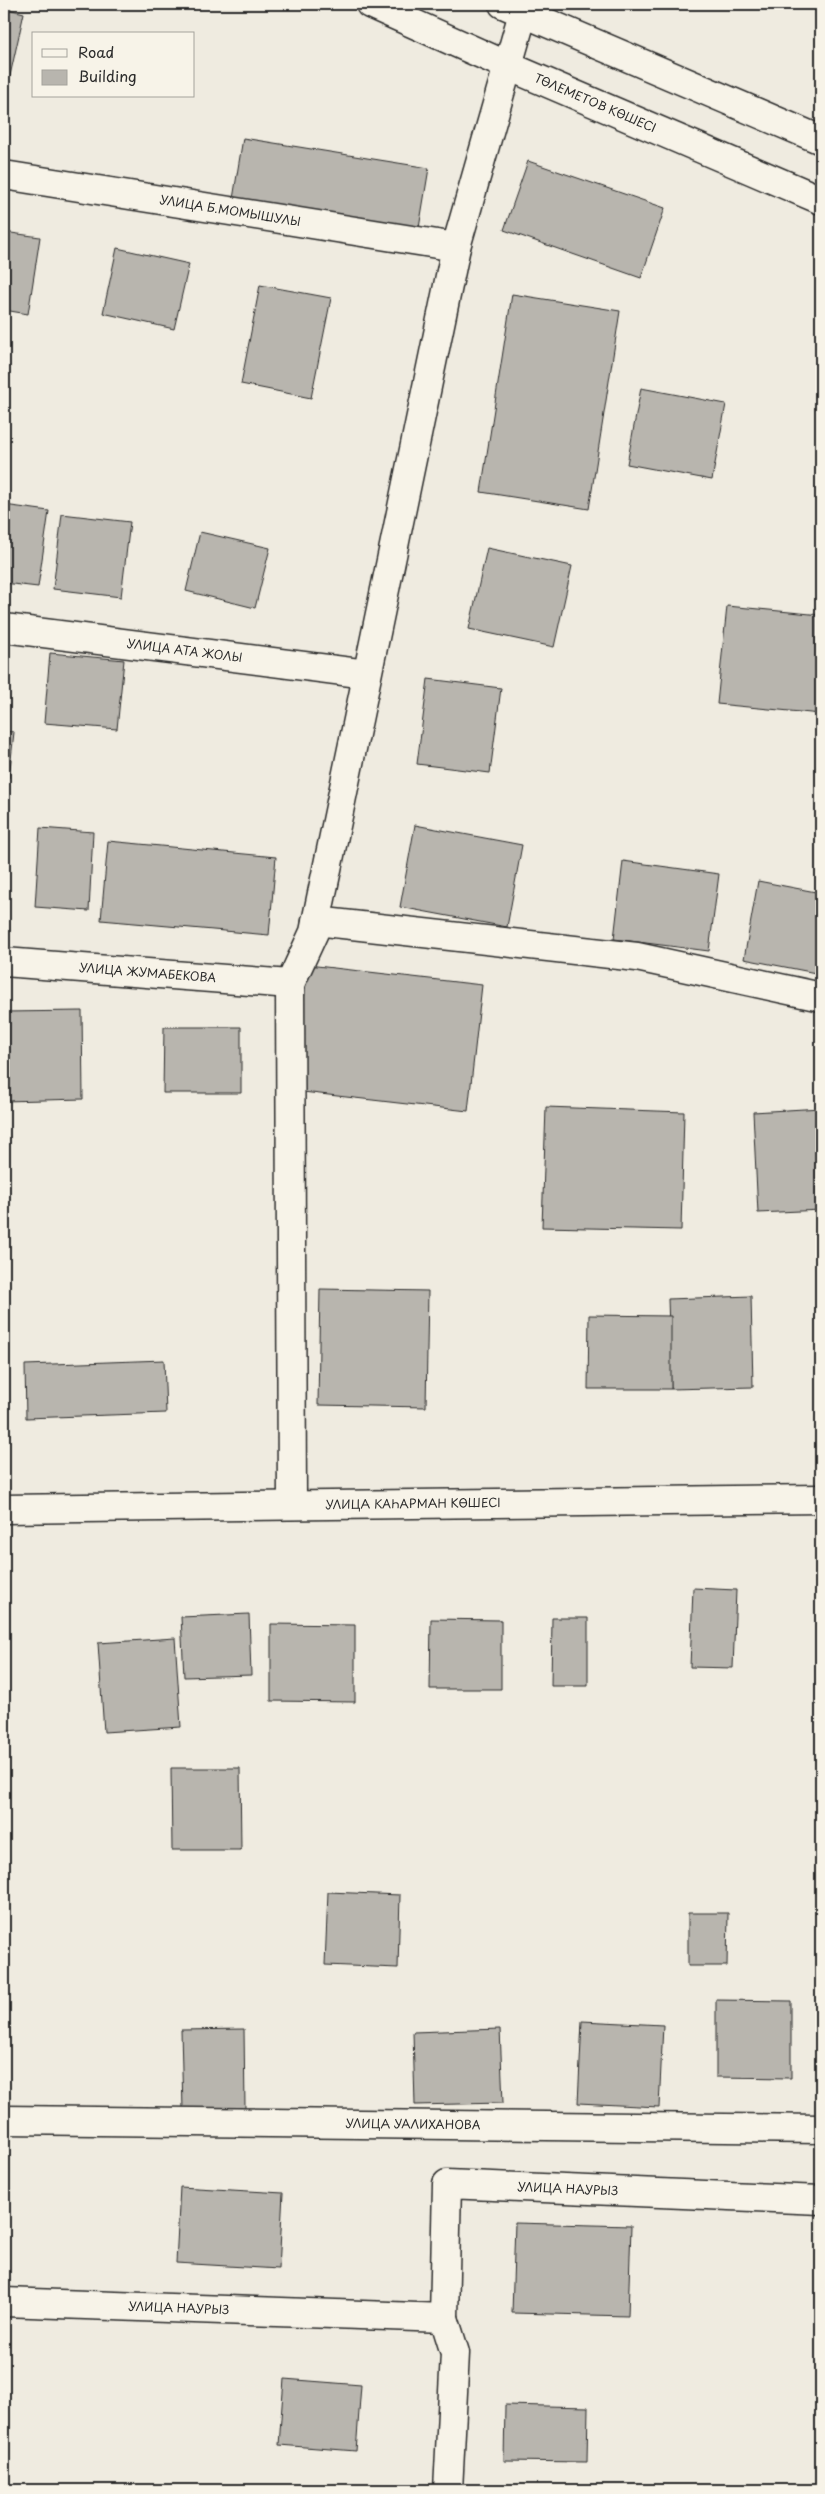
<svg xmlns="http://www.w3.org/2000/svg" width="825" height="2494" font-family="'Playpen Sans',sans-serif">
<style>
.building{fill:#b8b5ae;stroke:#2b2b2b}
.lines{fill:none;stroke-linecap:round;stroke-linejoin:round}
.minor-casing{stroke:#2b2b2b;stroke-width:31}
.primary-casing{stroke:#2b2b2b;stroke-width:31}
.minor{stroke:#f7f3e8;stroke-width:28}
.primary{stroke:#f7f3e8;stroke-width:28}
.labels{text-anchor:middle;stroke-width:5;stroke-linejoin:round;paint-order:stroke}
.street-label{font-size:12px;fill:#2b2b2b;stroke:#f7f3e8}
</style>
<rect width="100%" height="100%" fill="#efebe0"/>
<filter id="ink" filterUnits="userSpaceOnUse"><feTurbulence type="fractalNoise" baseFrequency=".02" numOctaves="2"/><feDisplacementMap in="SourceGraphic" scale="10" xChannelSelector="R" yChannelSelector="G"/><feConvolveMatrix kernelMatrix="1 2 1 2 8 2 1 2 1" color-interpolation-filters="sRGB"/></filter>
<g filter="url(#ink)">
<g class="building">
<polygon points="4,8 24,13 7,89 4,88"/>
<polygon points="243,138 429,168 419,228 233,199"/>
<polygon points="528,161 665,208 641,278 504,230"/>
<polygon points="4,232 40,237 28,314 4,310"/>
<polygon points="117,248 189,264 174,329 103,313"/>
<polygon points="260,285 331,298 311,398 241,384"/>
<polygon points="512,294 620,311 589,509 481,492"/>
<polygon points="641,388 726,404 712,480 627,464"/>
<polygon points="4,505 49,511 38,587 4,583"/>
<polygon points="62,514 130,522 121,597 53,589"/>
<polygon points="200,532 270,548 255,608 186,591"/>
<polygon points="487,548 572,566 554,647 469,629"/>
<polygon points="727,606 821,615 821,714 717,704"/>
<polygon points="50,653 124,660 117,729 44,723"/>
<polygon points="428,679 501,688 490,773 417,764"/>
<polygon points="4,731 14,732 9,778 4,777"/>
<polygon points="415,825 522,845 507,927 400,907"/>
<polygon points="40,828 93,832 89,911 35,907"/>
<polygon points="108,841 276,857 269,935 101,920"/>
<polygon points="623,861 719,874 709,951 614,939"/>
<polygon points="758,881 821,893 821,974 744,959"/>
<polygon points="308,965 482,985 468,1111 294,1091"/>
<polygon points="82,1011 83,1099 4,1101 4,1012"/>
<polygon points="164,1027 241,1027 241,1093 163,1093"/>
<polygon points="546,1107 684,1112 681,1230 542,1227"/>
<polygon points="821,1108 821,1210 758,1213 753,1112"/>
<polygon points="320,1289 428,1291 426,1407 318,1405"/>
<polygon points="751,1296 753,1387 671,1389 668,1299"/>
<polygon points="589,1315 671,1316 671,1389 588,1389"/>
<polygon points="164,1360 166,1413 26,1418 25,1365"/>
<polygon points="693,1588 736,1590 733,1668 690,1667"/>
<polygon points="249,1614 251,1675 184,1677 181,1617"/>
<polygon points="552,1618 588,1618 588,1686 551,1686"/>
<polygon points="431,1619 501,1620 501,1689 430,1689"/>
<polygon points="271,1624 355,1625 355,1702 271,1701"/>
<polygon points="175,1638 181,1727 104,1732 98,1643"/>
<polygon points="171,1768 240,1768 241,1850 172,1850"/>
<polygon points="328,1892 400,1895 398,1968 325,1965"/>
<polygon points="688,1913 728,1913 727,1966 688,1966"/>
<polygon points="716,2000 791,2001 791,2078 716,2077"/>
<polygon points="582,2021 663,2025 659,2107 578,2103"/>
<polygon points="244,2029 245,2109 183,2110 181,2030"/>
<polygon points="500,2029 503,2103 415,2105 413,2032"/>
<polygon points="180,2187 283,2193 279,2269 176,2263"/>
<polygon points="515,2223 631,2226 628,2316 512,2313"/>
<polygon points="284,2379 361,2385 356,2451 279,2445"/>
<polygon points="505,2405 588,2407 587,2462 504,2461"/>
</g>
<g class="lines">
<g class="minor-casing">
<g id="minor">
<path id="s1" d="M4,175L456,247"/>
<path id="s2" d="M4,628L367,674"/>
<polyline points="316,921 637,957 821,997"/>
<path id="s3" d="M4,962L290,984"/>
<polyline points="292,1505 290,984 314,932 456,247 523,13"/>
<path id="s4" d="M4,1509L821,1499"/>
<path id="s5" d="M4,2120L821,2129"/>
<path id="s6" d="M4,2302L444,2318L455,2353L448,2490"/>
<path id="s7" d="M444,2318L447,2184L821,2200"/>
</g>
</g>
<g class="primary-casing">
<g id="primary">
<path id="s8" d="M370,4L508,66L821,200"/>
<polyline points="503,4 821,140"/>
</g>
</g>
<use href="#minor" class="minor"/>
<use href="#primary" class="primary"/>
</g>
</g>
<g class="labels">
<g class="street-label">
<text dy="4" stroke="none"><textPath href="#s8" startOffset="246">ТӨЛЕМЕТОВ КӨШЕСІ</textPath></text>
<text dy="4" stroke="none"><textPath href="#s1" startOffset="229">УЛИЦА Б.МОМЫШУЛЫ</textPath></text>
<text dy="4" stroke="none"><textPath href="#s2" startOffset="182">УЛИЦА АТА ЖОЛЫ</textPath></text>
<text dy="4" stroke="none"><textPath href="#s3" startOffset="144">УЛИЦА ЖУМАБЕКОВА</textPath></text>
<text dy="4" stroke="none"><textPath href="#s4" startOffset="409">УЛИЦА КАҺАРМАН КӨШЕСІ</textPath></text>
<text dy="4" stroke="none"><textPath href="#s5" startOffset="409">УЛИЦА УАЛИХАНОВА</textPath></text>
<text dy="4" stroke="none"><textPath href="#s7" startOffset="255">УЛИЦА НАУРЫЗ</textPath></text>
<text dy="4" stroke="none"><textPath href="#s6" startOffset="175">УЛИЦА НАУРЫЗ</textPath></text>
</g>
</g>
<rect width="825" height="2494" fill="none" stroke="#f7f3e8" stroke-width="20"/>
<rect x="10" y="10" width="805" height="2474" fill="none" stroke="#2b2b2b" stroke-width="2" filter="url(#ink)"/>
<rect x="32" y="32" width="162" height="65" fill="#f7f3e8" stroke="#a5a39c"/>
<rect x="42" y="49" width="25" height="8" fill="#f7f3e8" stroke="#a5a39c"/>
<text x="78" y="58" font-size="15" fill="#2b2b2b">Road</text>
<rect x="42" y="70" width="25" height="15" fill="#b8b5ae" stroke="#a5a39c"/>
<text x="78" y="82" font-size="15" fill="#2b2b2b">Building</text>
</svg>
